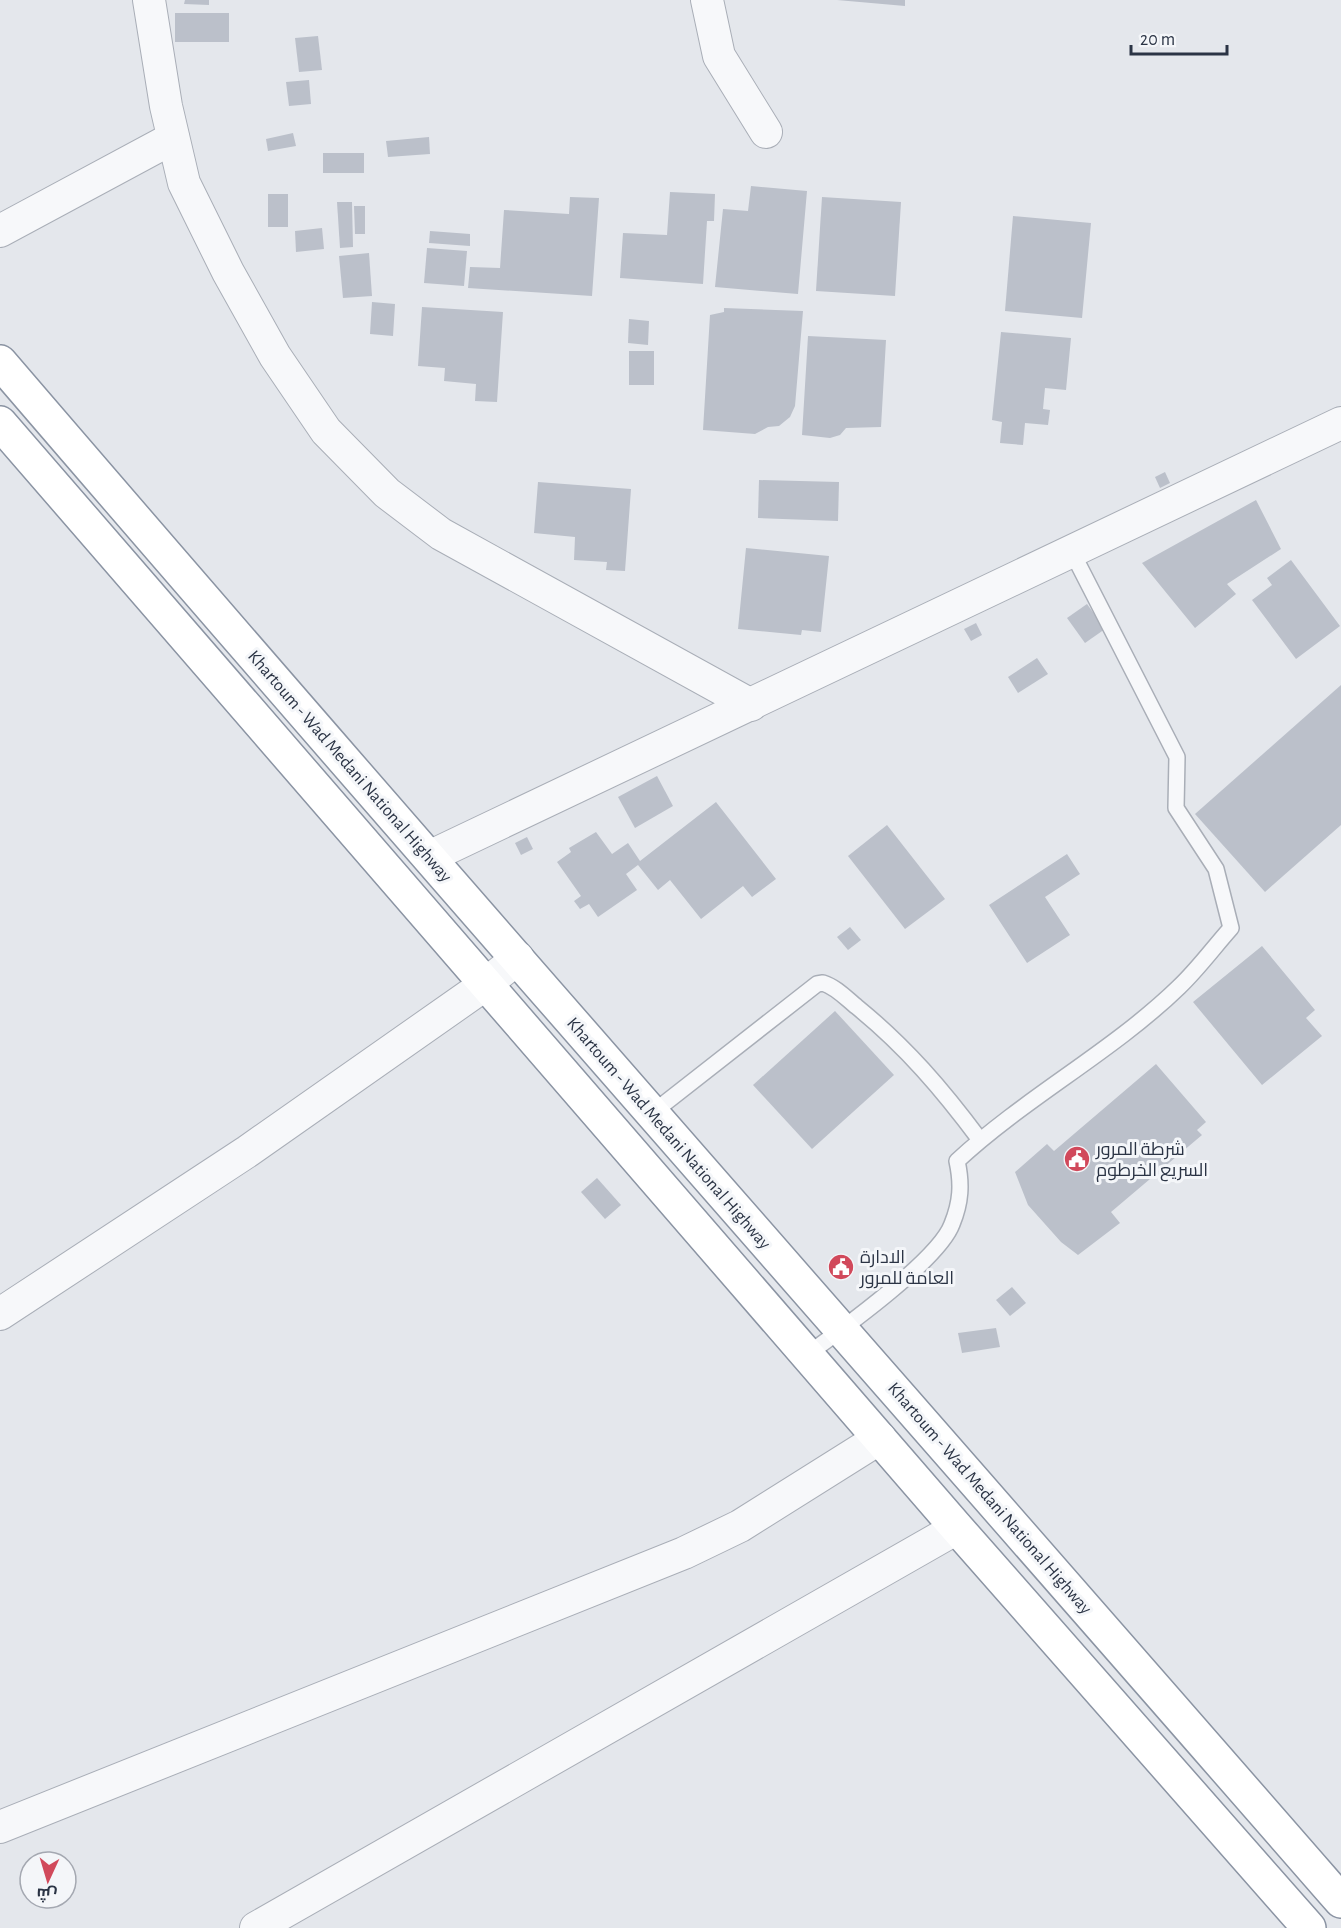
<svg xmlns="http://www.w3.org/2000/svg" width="1341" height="1928" font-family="'Alegreya Sans',Cairo,sans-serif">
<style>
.building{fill:#bbc0ca}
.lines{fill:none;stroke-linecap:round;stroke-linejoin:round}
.service-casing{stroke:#a9aeb7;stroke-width:18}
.minor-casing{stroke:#a9aeb7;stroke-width:34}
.trunk-casing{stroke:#8b94a3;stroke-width:36}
.service{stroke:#f7f8fa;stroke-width:15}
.minor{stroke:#f7f8fa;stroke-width:32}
.trunk{stroke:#fff;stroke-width:33}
.labels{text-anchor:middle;stroke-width:6;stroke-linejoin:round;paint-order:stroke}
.street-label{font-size:18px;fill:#2b3445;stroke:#f4f6f9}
.poi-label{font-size:18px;fill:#2b3445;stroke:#f4f6f9;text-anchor:start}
</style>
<rect width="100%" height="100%" fill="#e4e7ec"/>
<g class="building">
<polygon points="185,0 209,0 209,5 184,4"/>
<polygon points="837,0 905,0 905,6"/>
<rect x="175" y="13" width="54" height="29"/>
<polygon points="318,36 322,70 299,72 295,38"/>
<polygon points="309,80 311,104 289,106 286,82"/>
<polygon points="293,133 296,146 268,151 266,139"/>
<polygon points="429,137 430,154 388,157 386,141"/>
<rect x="323" y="153" width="41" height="20"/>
<polygon points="751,186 807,191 798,294 715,287 723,209 748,211"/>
<polygon points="670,192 715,194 714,221 707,221 703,284 620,278 623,233 667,235"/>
<rect x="268" y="194" width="20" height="33"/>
<polygon points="570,197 599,198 592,296 468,288 470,267 500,268 504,210 569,214"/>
<polygon points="822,197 901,202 895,296 816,291"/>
<polygon points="337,202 352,202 353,247 340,248"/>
<polygon points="354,206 365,206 365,234 355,234"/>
<polygon points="1013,216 1091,223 1082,318 1005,311"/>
<polygon points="322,228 324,249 296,252 295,231"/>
<polygon points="430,231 470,234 470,246 429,243"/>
<polygon points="427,248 467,251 464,286 424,283"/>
<polygon points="369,253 372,296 343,298 339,256"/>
<polygon points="372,302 395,304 393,336 370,334"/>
<polygon points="422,307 503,312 497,402 475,401 476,384 444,381 445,368 418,366"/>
<polygon points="724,308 803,311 795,406 790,417 779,426 768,427 755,434 703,430 710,315 724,312"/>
<polygon points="629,319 649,321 648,345 628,343"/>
<polygon points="1001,332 1071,338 1066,390 1045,388 1043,409 1050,410 1048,425 1025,423 1023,445 1000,443 1002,422 992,420"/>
<polygon points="808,336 886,340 881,427 846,428 840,435 830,438 802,435"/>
<rect x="629" y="351" width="25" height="34"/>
<polygon points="1165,472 1170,483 1160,488 1155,477"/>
<polygon points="759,480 839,482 838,521 758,518"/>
<polygon points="538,482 631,489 625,571 606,570 607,562 574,560 575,537 534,533"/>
<polygon points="1256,500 1281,549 1227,584 1236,594 1195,628 1142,563"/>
<polygon points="746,548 829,556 821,632 802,630 801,635 738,629"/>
<polygon points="1291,560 1340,626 1296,659 1252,600 1272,585 1267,578"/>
<polygon points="1087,604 1105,629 1085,643 1067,618"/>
<polygon points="976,623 982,635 971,641 964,629"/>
<polygon points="1037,658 1048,674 1018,693 1008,677"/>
<polygon points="1341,685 1341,825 1265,892 1195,814"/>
<polygon points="657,776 673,806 635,828 618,797"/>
<polygon points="716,802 776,879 752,897 743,886 701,919 670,880 658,890 638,865 626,874 637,890 598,917 589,904 580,909 574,901 581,896 557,862 571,852 569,848 596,832 612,854 628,843 640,861"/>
<polygon points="887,825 945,899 905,929 848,856"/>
<polygon points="527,837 533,849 521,855 515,843"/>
<polygon points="1067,854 1080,874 1045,897 1070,935 1027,963 989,905"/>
<polygon points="850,927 861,940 848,950 837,937"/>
<polygon points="1262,946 1315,1010 1306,1018 1322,1036 1262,1085 1193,1002"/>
<polygon points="835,1011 894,1075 812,1149 753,1085"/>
<polygon points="1156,1064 1206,1122 1197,1130 1202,1135 1111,1212 1120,1223 1078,1255 1061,1242 1028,1205 1015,1172 1047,1144 1054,1151"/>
<polygon points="597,1178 621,1205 605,1219 581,1192"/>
<polygon points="1012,1287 1026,1303 1010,1316 996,1300"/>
<polygon points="996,1328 1000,1347 962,1353 958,1333"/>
</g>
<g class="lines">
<g class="service-casing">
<g id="service">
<path d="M651,1114L817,984L823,983C836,987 847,999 857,1007C906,1047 942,1089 980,1140"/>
<path d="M808,1354C841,1330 939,1260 952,1224C961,1202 962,1184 957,1161C1026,1097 1112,1052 1179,987C1198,969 1214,947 1231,928L1216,869L1176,808L1177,757L1072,552"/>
</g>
</g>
<g class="minor-casing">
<g id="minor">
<polyline points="149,0 166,106 184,183 228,272 275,356 326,431 387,493 441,534 751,705"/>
<polyline points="707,0 719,56 766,132"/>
<polyline points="0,231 173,138"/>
<polyline points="429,857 1341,423"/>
<polyline points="0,1314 248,1151 486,984 518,958"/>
<polyline points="0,1827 684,1553 740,1526 880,1438"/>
<polyline points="256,1928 957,1528"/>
</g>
</g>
<g class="trunk-casing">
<g id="trunk">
<path d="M0,362C443,878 894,1388 1341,1901"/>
<polyline points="0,423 957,1528 1309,1928"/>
</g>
</g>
<use href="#service" class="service"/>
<use href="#minor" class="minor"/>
<use href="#trunk" class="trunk"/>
</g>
<defs>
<g id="civic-disc" transform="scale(1.35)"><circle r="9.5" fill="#d1495b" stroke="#f4f6f9"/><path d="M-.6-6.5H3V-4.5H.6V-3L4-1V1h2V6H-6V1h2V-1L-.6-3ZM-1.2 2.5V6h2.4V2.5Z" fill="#fff"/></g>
</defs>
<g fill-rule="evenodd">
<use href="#civic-disc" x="1077" y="1159"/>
<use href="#civic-disc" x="841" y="1267"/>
</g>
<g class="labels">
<g class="street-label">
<text transform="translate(350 766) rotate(49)" y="6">Khartoum - Wad Medani National Highway</text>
<text transform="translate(669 1133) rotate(49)" y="6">Khartoum - Wad Medani National Highway</text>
<text transform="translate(990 1498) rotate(49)" y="6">Khartoum - Wad Medani National Highway</text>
</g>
<g class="poi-label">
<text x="1096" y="1155">شرطة المرور<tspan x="1096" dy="21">السريع الخرطوم</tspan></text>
<text x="860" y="1263">الادارة<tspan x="860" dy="21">العامة للمرور</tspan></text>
</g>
</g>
<g transform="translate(48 1880) rotate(184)"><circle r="28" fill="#f4f6f9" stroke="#a4a8b1" stroke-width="1.5"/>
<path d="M0-4.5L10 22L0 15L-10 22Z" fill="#d1495b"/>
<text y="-9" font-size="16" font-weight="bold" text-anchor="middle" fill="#2b3445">ش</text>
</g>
<path d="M1131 45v9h96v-9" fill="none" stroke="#2b3445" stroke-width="3"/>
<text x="1140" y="45" font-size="18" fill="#2b3445" stroke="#f4f6f9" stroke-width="4.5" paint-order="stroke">20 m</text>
</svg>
